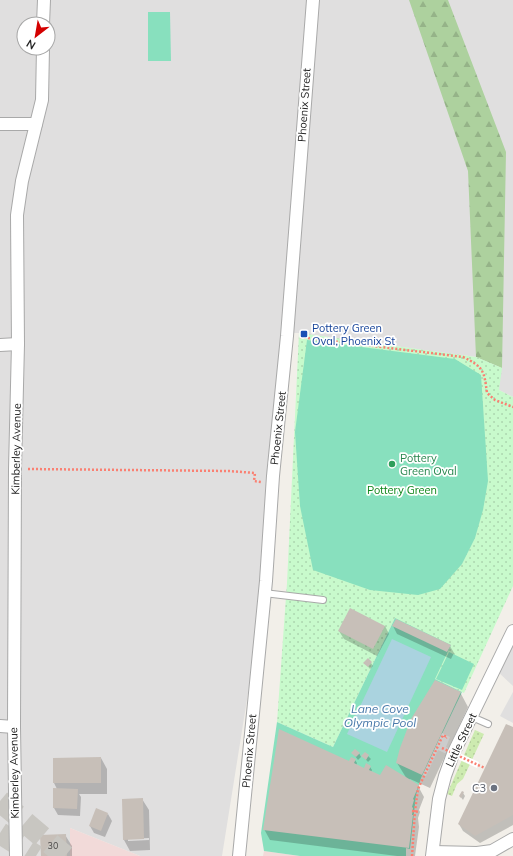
<svg xmlns="http://www.w3.org/2000/svg" width="513" height="856" font-family="Mulish,sans-serif">
<style>
.residential{fill:#e0dfdf;fill-rule:evenodd}
.commercial{fill:#f2dad9}
.grass{fill:url(#grass-dots)}
.forest{fill:url(#forest-firs)}
.park{fill:url(#park-dots)}
.pitch{fill:#88e0be}
.water{fill:#aad3df}
.pier{fill:#fff}
.shadow{fill:#0003;fill-rule:evenodd}
.building{fill:#c7bfb8}
.lines{fill:none;stroke-linecap:round;stroke-linejoin:round}
.highway-tunnel{stroke:#c8c6c1;stroke-width:22;stroke-dasharray:22 11;stroke-linecap:butt}
.lane-casing{stroke:#a9a9a9;stroke-width:8}
.street-casing{stroke:#a9a9a9;stroke-width:14}
.path{stroke:#fa8072;stroke-width:2.5;stroke-dasharray:2 2;stroke-linecap:butt}
.lane{stroke:#fff;stroke-width:6}
.street{stroke:#fff;stroke-width:12}
.path-bridge{stroke:#fa8072;stroke-width:2.5;stroke-dasharray:2 2;stroke-linecap:butt}
.transit-dot{fill:#1a4fb4;stroke:#fff;stroke-width:1.5}
.leisure-dot{fill:#2e9e5b;stroke:#fff;stroke-width:1.5}
.worship-dot{fill:#6b7280;stroke:#fff;stroke-width:1.5}
.labels{text-anchor:middle;stroke-width:3.5;stroke-linejoin:round;paint-order:stroke}
.number-label{font-size:9px;fill:#4b4948}
.street-label{font-size:11px;fill:#222;stroke:#fff}
.transit-label{font-size:11px;fill:#164399;stroke:#fff;text-anchor:start}
.leisure-label{font-size:11px;fill:#27864d;stroke:#fff;text-anchor:start}
.park-label{font-size:11px;fill:#0c8416;stroke:#fff}
.worship-label{font-size:11px;fill:#5b616d;stroke:#fff;text-anchor:end}
.water-label{font-size:12px;font-style:italic;fill:#4a7aab;stroke:#fff}
</style>
<defs>
<pattern id="grass-dots" width="8" height="8" patternUnits="userSpaceOnUse"><rect width="8" height="8" fill="#cdebb0"/><path d="M2 2h.1M6 6h.1" fill="none" stroke="#b0c997" stroke-width="1.8" stroke-linecap="round"/></pattern>
<pattern id="forest-firs" width="22" height="20" patternUnits="userSpaceOnUse"><rect width="22" height="20" fill="#add19e"/><path d="M5 1l3.5 6h-7zM16 11l3.5 6h-7z" fill="#95b388"/></pattern>
<pattern id="park-dots" width="8" height="8" patternUnits="userSpaceOnUse"><rect width="8" height="8" fill="#c8facc"/><path d="M2 2h.1M6 6h.1" fill="none" stroke="#acd6af" stroke-width="1.8" stroke-linecap="round"/></pattern>
</defs>
<rect width="100%" height="100%" fill="#f2efe9"/>
<g class="residential">
<path d="M0,0H513V397L499,390L476,357L299,333H287L264,593L222,856H140L70,828V856H0ZM24,24H48V48H24Z"/>
<polygon points="513,631 513,686 495,669"/>
<polygon points="513,692 513,723 500,716"/>
</g>
<g class="commercial">
<polygon points="70,828 140,856 70,856"/>
<polygon points="264,851 300,856 263,856"/>
</g>
<polygon class="grass" points="475,730 484,734 463,779 457,784 452,796 447,794"/>
<polygon class="forest" points="409,0 448,0 506,152 502,368 476,357 468,171"/>
<polygon class="park" points="299,333 476,357 502,368 499,390 513,397 513,586 464,693 435,679 395,618 333,747 277,722 287,583"/>
<g class="pitch">
<polygon points="148,12 170,12 171,61 148,61"/>
<polygon points="307,340 455,359 481,375 488,481 483,510 475,538 462,564 440,589 418,595 370,590 313,570 300,506 295,432"/>
<polygon points="395,618 451,645 435,679 462,692 421,778 416,795 410,849 406,848 406,856 300,856 264,851 261,833 277,722 333,747"/>
<polygon points="449,652 474,664 462,690 436,679"/>
</g>
<polygon class="water" points="392,639 431,657 387,752 347,734"/>
<polygon class="pier" points="442,733 450,737 446,747 479,762 477,768 438,750 426,776 423,775"/>
<g class="shadow">
<polygon points="385,626 389,634 377,656 344,639 339,631"/>
<polygon points="393,626 450,646 454,653 451,659 397,634"/>
<polygon points="365,663 371,663 373,666 370,669"/>
<polygon points="460,692 468,707 430,788 410,779 409,780 418,786 424,797 419,810 420,812 418,818 419,827 415,856 397,856 270,840 264,829 352,763 351,758 355,760 357,763 356,766 367,770 370,767 372,770 371,772 380,776 407,779 397,763"/>
<polygon points="513,728 513,825 480,843 463,831 459,824"/>
<polygon points="353,753 359,753 361,757 358,760"/>
<polygon points="365,753 371,759 368,762 363,756"/>
<polygon points="101,758 107,769 107,794 79,794 81,797 80,816 58,815 54,808 57,789 54,783 54,759"/>
<polygon points="463,793 465,796 463,800 460,796"/>
<path d="M142,799L149,810L150,850L130,851L124,840L123,800ZM149,838V840L128,841V839Z"/>
<polygon points="108,814 112,821 105,837 94,833 90,826"/>
<polygon points="65,835 72,846 72,856 42,856"/>
</g>
<g class="building">
<polygon points="350,608 385,626 373,649 338,631"/>
<polygon points="396,619 451,645 447,652 392,626"/>
<polygon points="368,658 372,662 368,667 363,663"/>
<polygon points="435,680 461,692 422,775 396,763 400,748 411,719"/>
<polygon points="506,724 513,727 513,815 475,836 458,824"/>
<polygon points="279,729 349,761 351,757 356,759 354,763 364,768 366,763 371,766 369,770 380,775 386,765 419,785 413,799 414,800 412,807 413,808 412,815 413,815 409,848 263,830"/>
<polygon points="355,749 360,753 356,757 351,753"/>
<polygon points="365,752 369,755 366,760 361,756"/>
<polygon points="101,757 101,783 53,783 53,758"/>
<polygon points="53,788 78,789 77,809 53,808"/>
<polygon points="462,791 464,792 461,798 459,796"/>
<polygon points="143,798 144,839 123,840 122,799"/>
<polygon points="96,808 108,813 101,831 89,826"/>
<polygon points="66,834 67,856 41,856 40,835"/>
</g>
<g class="lines">
<g class="highway-tunnel">
<polyline points="0,801 65,856"/>
<polyline points="0,833 36,856"/>
</g>
<g class="lane-casing">
<g id="lane">
<polyline points="264,593 323,600"/>
<polyline points="472,717 488,724"/>
</g>
</g>
<g class="street-casing">
<g id="street">
<polyline points="43,24 44,0"/>
<polyline points="0,124 36,124"/>
<polyline points="0,345 18,344"/>
<polyline points="0,726 14,727"/>
<polyline points="433,852 477,853 492,851 513,839"/>
<polyline points="16,856 14,727 15,469 18,344 17,215 22,181 42,100 43,48"/>
<polyline points="239,856 266,581 273,476 287,336 313,0"/>
<polyline points="432,856 439,799 445,776 453,754 513,631"/>
</g>
</g>
<g class="path">
<path d="M300,337L463,357C484,367 484,371 487,393L495,400L513,407"/>
<polyline points="28,469 229,471 255,473 254,481 261,482"/>
<polyline points="478,765 485,768"/>
<polyline points="412,811 419,812"/>
<polyline points="412,856 415,811 418,789 443,735 447,737 446,738"/>
</g>
<use href="#lane" class="lane"/>
<use href="#street" class="street"/>
<polyline class="path-bridge" points="442,748 478,765"/>
</g>
<rect class="transit-dot" x="300" y="330" width="8" height="8" rx="2"/>
<circle class="leisure-dot" cx="392" cy="464" r="4"/>
<circle class="worship-dot" cx="494" cy="788" r="4"/>
<g class="labels">
<g class="number-label">
<text x="53" y="849">30</text>
</g>
<g class="street-label">
<text transform="translate(304 105) rotate(-86)" y="4">Phoenix Street</text>
<text transform="translate(278 428) rotate(-84)" y="4">Phoenix Street</text>
<text transform="translate(16 449) rotate(-89)" y="4">Kimberley Avenue</text>
<text transform="translate(461 740) rotate(-65)" y="4">Little Street</text>
<text transform="translate(249 751) rotate(-85)" y="4">Phoenix Street</text>
<text transform="translate(14 773) rotate(-91)" y="4">Kimberley Avenue</text>
</g>
<g class="transit-label">
<text x="312" y="332">Pottery Green<tspan x="312" dy="13">Oval, Phoenix St</tspan></text>
</g>
<g class="leisure-label">
<text x="400" y="462">Pottery<tspan x="400" dy="13">Green Oval</tspan></text>
</g>
<g class="park-label">
<text x="402" y="494">Pottery Green</text>
</g>
<g class="worship-label">
<text x="486" y="792">C3</text>
</g>
<g class="water-label">
<text x="380" y="713">Lane Cove<tspan x="380" dy="14">Olympic Pool</tspan></text>
</g>
</g>
<g transform="translate(36 36) rotate(211)"><circle r="19" fill="#ffffff" stroke="#a7a7a7"/>
<path d="M0-3L7 15L0 10L-7 15Z" fill="#d40000"/>
<text y="-6" font-size="11" font-weight="bold" text-anchor="middle" fill="#222222">N</text>
</g>
</svg>
